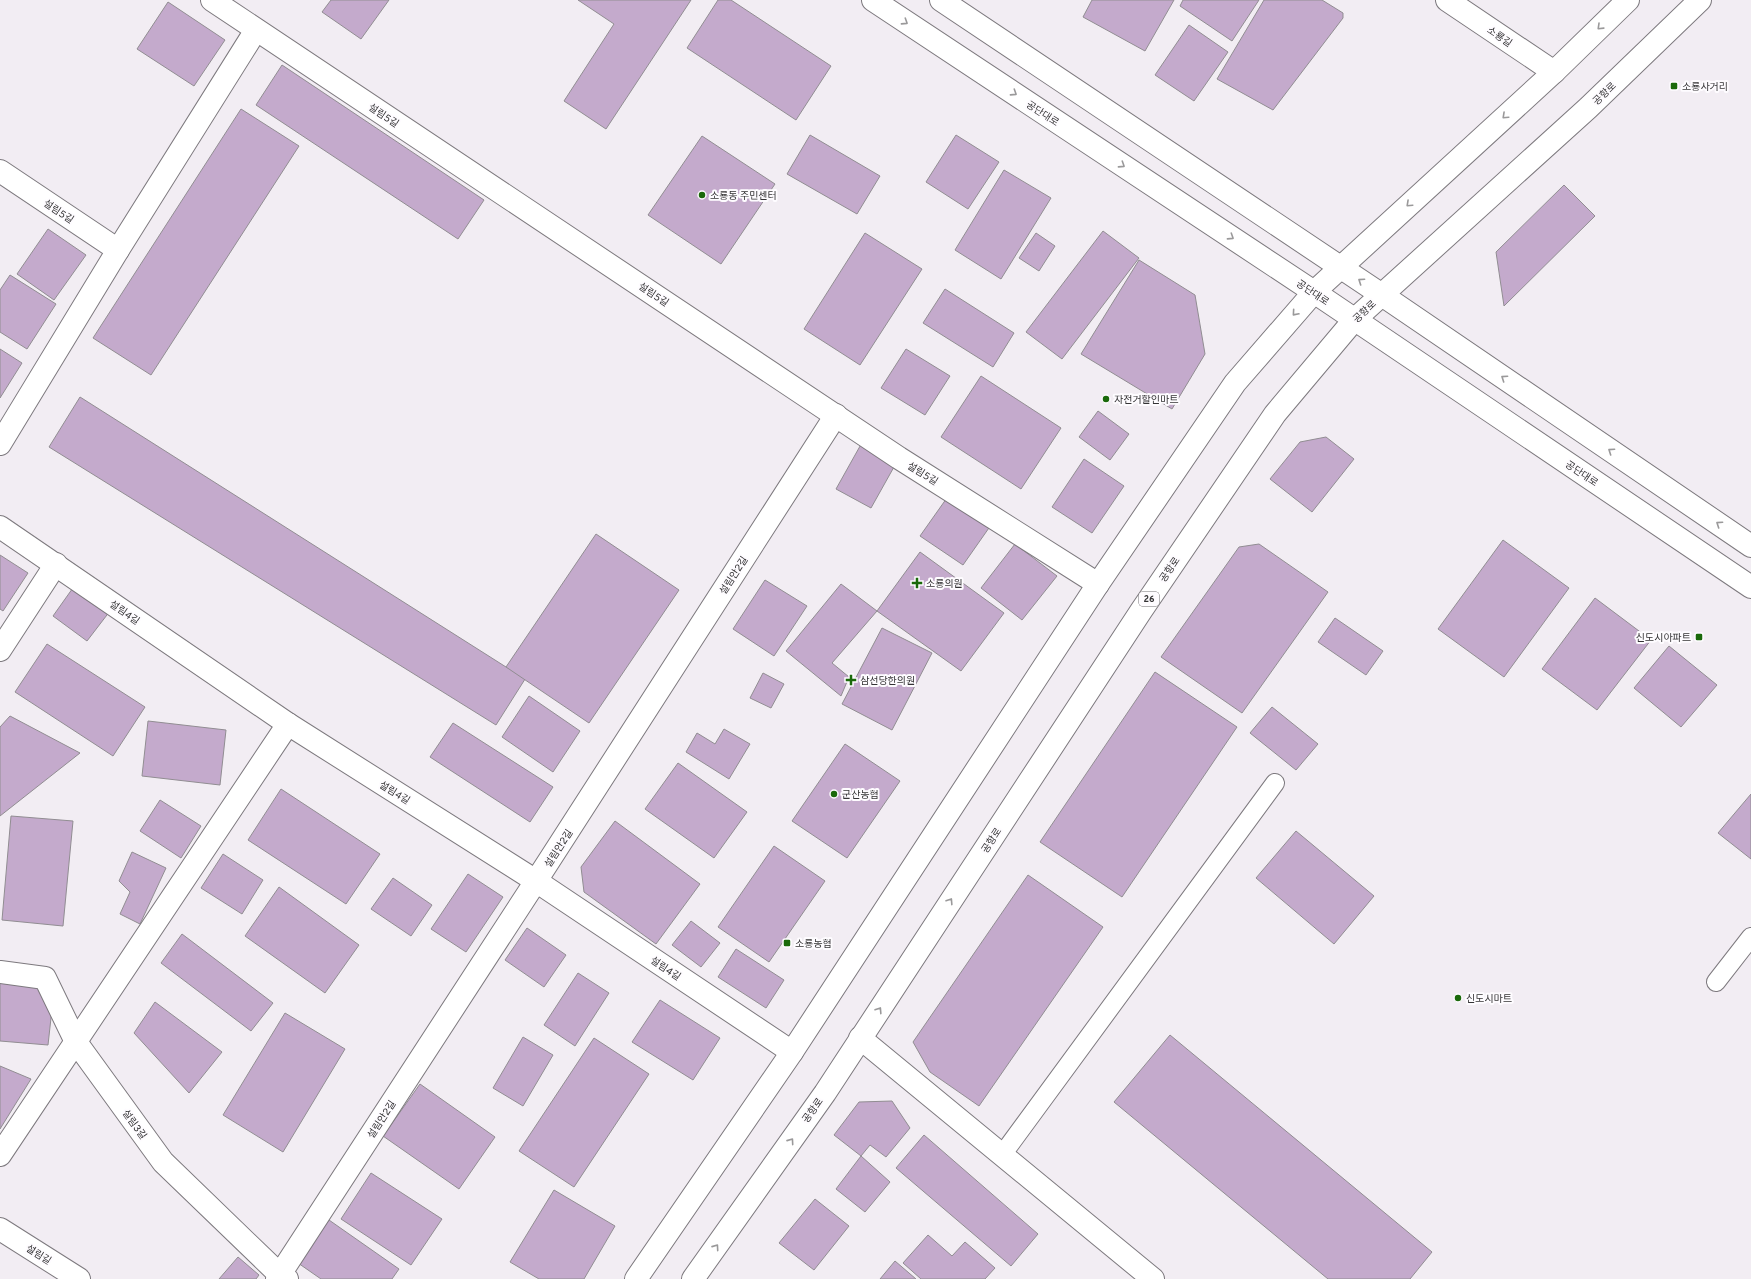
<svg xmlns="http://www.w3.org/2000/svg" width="1751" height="1279" font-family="Overpass,'Noto Sans KR',sans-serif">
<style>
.building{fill:#c4aacc;stroke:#918d92}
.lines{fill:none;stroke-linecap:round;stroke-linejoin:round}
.lane-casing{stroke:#7d797e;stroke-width:20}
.street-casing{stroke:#7d797e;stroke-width:24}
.secondary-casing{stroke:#7d797e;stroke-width:24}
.primary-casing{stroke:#7d797e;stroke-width:24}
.lane{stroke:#fff;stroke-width:18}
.street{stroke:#fff;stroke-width:22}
.secondary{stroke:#fff;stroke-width:22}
.primary{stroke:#fff;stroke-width:22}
.oneway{stroke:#9a999a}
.poi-dot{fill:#1a690a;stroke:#fefcff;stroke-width:1.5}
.labels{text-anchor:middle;stroke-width:4;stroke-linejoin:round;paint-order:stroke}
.shield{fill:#fefcff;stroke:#716f72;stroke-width:1}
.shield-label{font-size:9px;font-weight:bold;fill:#343335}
.street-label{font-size:10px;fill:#343335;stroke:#fefcff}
.poi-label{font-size:10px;fill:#343335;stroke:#fefcff;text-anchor:start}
</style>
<rect width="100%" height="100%" fill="#f2edf3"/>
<g class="building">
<polygon points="331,0 389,0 361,39 322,12"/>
<polygon points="578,0 691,0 606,129 564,101 614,24"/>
<polygon points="718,0 731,0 831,66 796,120 687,48"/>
<polygon points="1092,0 1174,0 1145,51 1083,17"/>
<polygon points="1183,0 1259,0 1232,41 1180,6"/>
<polygon points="1264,0 1322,0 1343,13 1343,18 1273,110 1217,79"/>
<polygon points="168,2 225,40 194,86 137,49"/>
<polygon points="1189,25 1228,52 1194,101 1155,75"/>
<polygon points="282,65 484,200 458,239 256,105"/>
<polygon points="241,109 299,146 151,375 93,338"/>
<polygon points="810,135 880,176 857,214 787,174"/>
<polygon points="956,135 999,162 968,209 926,182"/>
<polygon points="702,136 775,184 721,264 648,215"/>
<polygon points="1004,170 1051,198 1001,279 955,250"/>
<polygon points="1564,185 1595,216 1504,306 1496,252"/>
<polygon points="48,229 86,255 54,300 17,274"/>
<polygon points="1103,231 1139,258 1062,359 1026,332"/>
<polygon points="865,233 922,269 860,365 804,329"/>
<polygon points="1036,233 1055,246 1039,271 1019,258"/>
<polygon points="1139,260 1195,295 1205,354 1172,409 1081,354"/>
<polygon points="10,275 56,304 27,349 0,332 0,290"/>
<polygon points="945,289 1014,333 993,367 923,323"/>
<polygon points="0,349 22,363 0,398"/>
<polygon points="906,349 950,376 925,415 881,388"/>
<polygon points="981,376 1061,428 1021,489 941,437"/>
<polygon points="80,397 506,667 527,676 496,725 49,447"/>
<polygon points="1098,411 1129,434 1110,460 1079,437"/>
<polygon points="1326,437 1354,459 1312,512 1270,479 1300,442"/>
<polygon points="864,439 899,458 871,508 836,489"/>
<polygon points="1084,459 1124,486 1092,533 1052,507"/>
<polygon points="949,495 991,525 963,565 920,536"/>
<polygon points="596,534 679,590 589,723 506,667"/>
<polygon points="1503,540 1569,588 1504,677 1438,629"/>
<polygon points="1015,544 1057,576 1022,620 981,588"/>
<polygon points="1259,544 1328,592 1242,713 1161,657 1239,547"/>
<polygon points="920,552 1004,613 961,671 877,611"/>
<polygon points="0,555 28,573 3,611 0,609"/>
<polygon points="765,580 807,606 774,656 733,629"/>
<polygon points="841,584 877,611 832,663 849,677 841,696 786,651"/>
<polygon points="75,585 110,611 87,641 53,616"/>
<polygon points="1595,598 1651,640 1597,710 1542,669"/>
<polygon points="1335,618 1383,651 1366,675 1318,642"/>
<polygon points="882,628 932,653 892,730 842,704"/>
<polygon points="47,644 145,707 113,756 15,692"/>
<polygon points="1669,646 1717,685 1681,727 1634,688"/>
<polygon points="1155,672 1237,727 1122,897 1040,842"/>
<polygon points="763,673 784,684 771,708 750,698"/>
<polygon points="529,696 580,731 553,772 502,737"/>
<polygon points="1272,707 1318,744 1296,770 1250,733"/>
<polygon points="10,716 80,753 0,816 0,727"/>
<polygon points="148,721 226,730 220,785 142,776"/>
<polygon points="453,723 553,787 530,822 430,757"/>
<polygon points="724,729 750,744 729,779 686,752 697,733 715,744"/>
<polygon points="845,744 900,781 847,858 792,821"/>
<polygon points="678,763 747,812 714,858 645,809"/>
<polygon points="281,789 380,854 346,904 248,840"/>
<polygon points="1751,794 1751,859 1718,833"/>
<polygon points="160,800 201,826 181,858 140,831"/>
<polygon points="11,816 73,821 63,926 2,920"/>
<polygon points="615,821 700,884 656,944 584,892 581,867"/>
<polygon points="1296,831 1374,896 1334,944 1256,878"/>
<polygon points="774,846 825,881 769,962 718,927"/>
<polygon points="132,852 166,868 140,924 120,914 130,892 119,881"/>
<polygon points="223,854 263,880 242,914 201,888"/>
<polygon points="468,874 503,897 466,952 431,929"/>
<polygon points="1028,875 1103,927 979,1106 930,1072 913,1042"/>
<polygon points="393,878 432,905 411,936 371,909"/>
<polygon points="279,887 359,945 325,993 245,936"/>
<polygon points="691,921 720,943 701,967 672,945"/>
<polygon points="527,928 566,955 544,987 505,960"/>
<polygon points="182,934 273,1003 251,1031 161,963"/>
<polygon points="736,949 784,980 766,1008 718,977"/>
<polygon points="578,973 609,993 575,1046 544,1025"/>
<polygon points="0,978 32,981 52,1009 48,1045 0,1041"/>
<polygon points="660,1000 720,1038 693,1080 632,1042"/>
<polygon points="155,1002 222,1052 189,1093 134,1033"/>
<polygon points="285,1013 345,1049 283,1152 223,1115"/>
<polygon points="1170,1035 1432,1252 1410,1279 1328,1279 1114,1102"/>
<polygon points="523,1037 553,1055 523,1106 493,1088"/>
<polygon points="594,1038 649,1074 574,1187 519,1151"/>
<polygon points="0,1066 31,1079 0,1129"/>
<polygon points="420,1084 495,1137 459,1189 383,1136"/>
<polygon points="892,1101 910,1128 886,1157 870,1145 861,1156 834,1135 859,1102"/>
<polygon points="924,1135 1038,1234 1011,1266 896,1168"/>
<polygon points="861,1156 890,1182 865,1212 836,1189"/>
<polygon points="371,1173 442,1219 411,1265 341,1219"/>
<polygon points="554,1190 615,1226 584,1279 539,1279 510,1262"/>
<polygon points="815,1199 849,1226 814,1270 779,1243"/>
<polygon points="329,1220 399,1269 392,1279 321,1279 298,1263"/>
<polygon points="928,1235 952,1256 965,1242 995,1268 985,1279 921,1279 903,1263"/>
<polygon points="238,1257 259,1275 256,1279 219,1279"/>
<polygon points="895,1261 916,1279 880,1279"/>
</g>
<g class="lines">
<g class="lane-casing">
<g id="lane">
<polyline points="1716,982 1751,937"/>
<polyline points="1002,1155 1275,783"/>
</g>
</g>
<g class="street-casing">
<g id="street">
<polyline points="212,0 899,458 1098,584"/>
<polyline points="1447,0 1554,72"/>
<polyline points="0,171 118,250"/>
<polyline points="0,444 118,250 256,30"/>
<polyline points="0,527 288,724 536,881 792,1052"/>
<polyline points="0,650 56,564"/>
<polyline points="0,972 45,978 76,1042 163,1162 280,1275 287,1279"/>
<polyline points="860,1038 1153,1279"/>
<polyline points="0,1155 288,724"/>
<polyline points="0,1229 79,1279"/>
<polyline points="277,1279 536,881 836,415"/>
</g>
</g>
<g class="secondary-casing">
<g id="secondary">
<polyline points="873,0 1314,292 1751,587"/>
<polyline points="941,0 1382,295 1751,546"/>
</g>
</g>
<g class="primary-casing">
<g id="primary">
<polyline points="636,1279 792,1052 1098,584 1235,383 1314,292 1554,72 1628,0"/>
<polyline points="693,1279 825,1093 1141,611 1275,414 1354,320 1588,108 1700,0"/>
</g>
</g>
<use href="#lane" class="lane"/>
<use href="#street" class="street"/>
<use href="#secondary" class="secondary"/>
<use href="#primary" class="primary"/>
</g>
<defs><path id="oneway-chevron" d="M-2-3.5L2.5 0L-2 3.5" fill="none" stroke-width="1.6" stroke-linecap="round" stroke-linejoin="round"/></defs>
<g class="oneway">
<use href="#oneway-chevron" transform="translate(905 22) rotate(33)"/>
<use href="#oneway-chevron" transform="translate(1600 27) rotate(136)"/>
<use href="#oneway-chevron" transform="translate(1014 93) rotate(33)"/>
<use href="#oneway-chevron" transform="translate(1505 116) rotate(137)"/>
<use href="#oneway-chevron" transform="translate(1122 165) rotate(33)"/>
<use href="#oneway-chevron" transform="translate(1409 204) rotate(137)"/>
<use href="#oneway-chevron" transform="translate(1231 237) rotate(33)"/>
<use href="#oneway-chevron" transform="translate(1361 281) rotate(-146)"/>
<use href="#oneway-chevron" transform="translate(1295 313) rotate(131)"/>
<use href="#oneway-chevron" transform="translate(1504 378) rotate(-146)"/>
<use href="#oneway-chevron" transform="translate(1611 451) rotate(-146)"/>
<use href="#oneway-chevron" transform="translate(1719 524) rotate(-146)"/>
<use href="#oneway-chevron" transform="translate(950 901) rotate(-57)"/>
<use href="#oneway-chevron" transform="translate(879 1010) rotate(-57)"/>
<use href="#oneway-chevron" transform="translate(791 1141) rotate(-55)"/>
<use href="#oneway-chevron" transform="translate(716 1247) rotate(-55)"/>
</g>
<g class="poi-dot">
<rect x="1670" y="82" width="8" height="8" rx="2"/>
<circle cx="702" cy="195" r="4"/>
<circle cx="1106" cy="399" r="4"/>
<path d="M915 577h4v4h4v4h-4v4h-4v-4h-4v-4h4z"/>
<rect x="1695" y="633" width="8" height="8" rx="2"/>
<path d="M849 674h4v4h4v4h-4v4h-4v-4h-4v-4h4z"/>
<circle cx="834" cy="794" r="4"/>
<rect x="783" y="939" width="8" height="8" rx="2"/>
<circle cx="1458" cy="998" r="4"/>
</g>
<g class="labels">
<rect class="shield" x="1139" y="592" width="20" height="14" rx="3"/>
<g class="shield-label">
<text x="1149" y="602">26</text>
</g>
<g class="street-label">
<text transform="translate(1500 36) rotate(34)" y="4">소룡길</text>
<text transform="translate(1604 93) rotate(-44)" y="4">공항로</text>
<text transform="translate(1043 113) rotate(33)" y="4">공단대로</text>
<text transform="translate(384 115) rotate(34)" y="4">설림5길</text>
<text transform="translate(59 211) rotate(34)" y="4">설림5길</text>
<text transform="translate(1313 292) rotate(34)" y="4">공단대로</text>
<text transform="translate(654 294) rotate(34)" y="4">설림5길</text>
<text transform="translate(1364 311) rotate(-43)" y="4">공항로</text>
<text transform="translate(923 473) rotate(32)" y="4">설림5길</text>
<text transform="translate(1582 473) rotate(34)" y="4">공단대로</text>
<text transform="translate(1169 569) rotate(-56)" y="4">공항로</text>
<text transform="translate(733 575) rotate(-57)" y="4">설림안2길</text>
<text transform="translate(125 612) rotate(35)" y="4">설림4길</text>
<text transform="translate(395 792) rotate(32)" y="4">설림4길</text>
<text transform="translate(991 840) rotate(-57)" y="4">공항로</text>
<text transform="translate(558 848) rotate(-57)" y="4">설림안2길</text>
<text transform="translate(666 968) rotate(34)" y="4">설림4길</text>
<text transform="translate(812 1110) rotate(-55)" y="4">공항로</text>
<text transform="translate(381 1119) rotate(-57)" y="4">설림안2길</text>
<text transform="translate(135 1124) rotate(54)" y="4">설림3길</text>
<text transform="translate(39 1254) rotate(32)" y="4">설림길</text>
</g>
<g class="poi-label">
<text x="1682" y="90">소룡사거리</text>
<text x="710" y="199">소룡동 주민센터</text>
<text x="1114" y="403">자전거할인마트</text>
<text x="926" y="587">소룡의원</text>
<text x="1691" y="641" text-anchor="end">신도시아파트</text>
<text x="860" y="684">삼선당한의원</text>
<text x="842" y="798">군산농협</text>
<text x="795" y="947">소룡농협</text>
<text x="1466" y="1002">신도시마트</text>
</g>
</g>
</svg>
